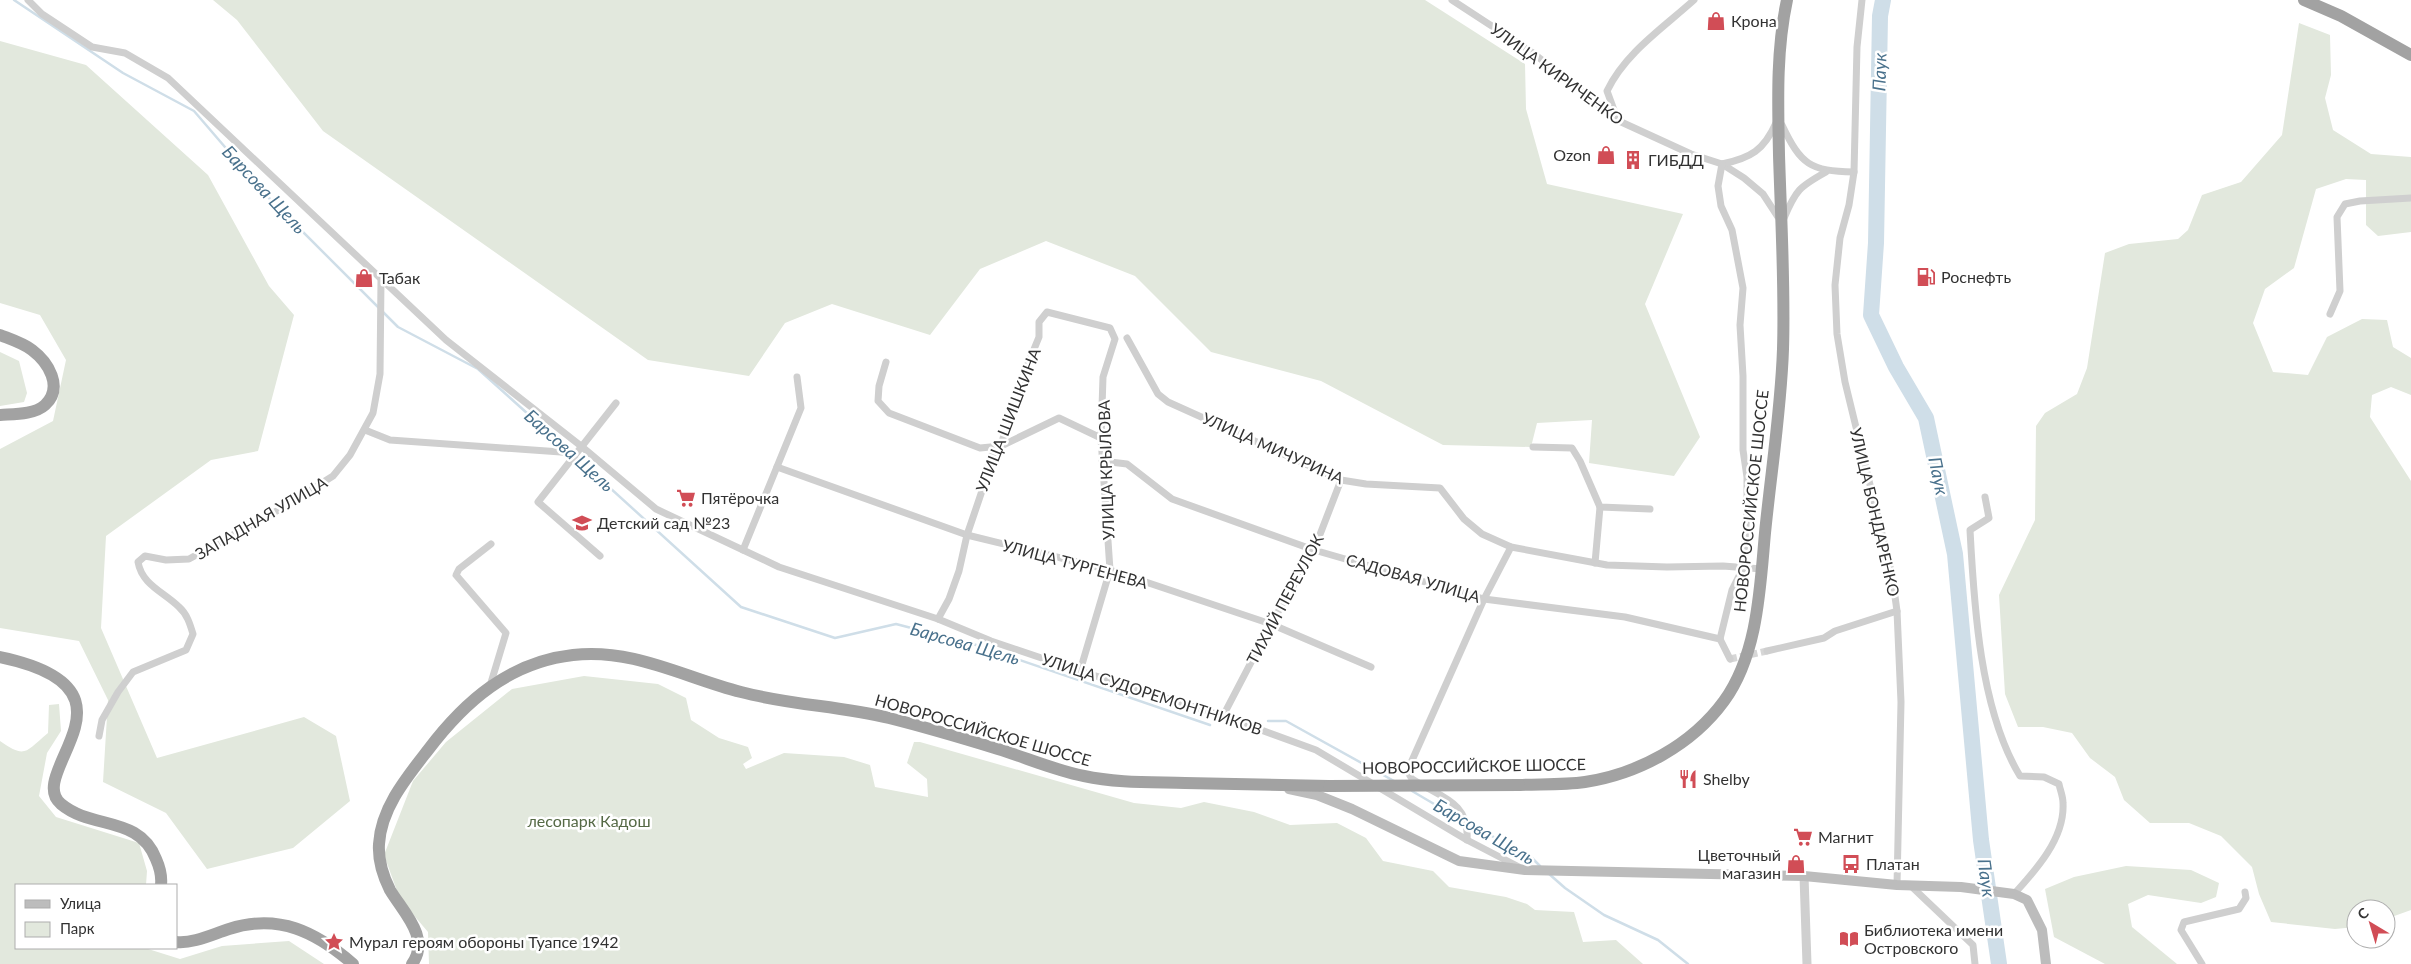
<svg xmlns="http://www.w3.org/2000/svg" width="2411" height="964" font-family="Lato,sans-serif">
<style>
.green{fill:#e2e8dd}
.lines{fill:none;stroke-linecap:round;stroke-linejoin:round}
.stream{stroke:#cfdee8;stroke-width:2.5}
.river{stroke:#cfdee8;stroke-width:16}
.minor-tunnel{stroke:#d6d6d6;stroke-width:7;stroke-dasharray:7 3.5;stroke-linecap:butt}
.minor{stroke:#cfcfcf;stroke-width:7}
.tertiary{stroke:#cfcfcf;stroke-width:9}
.secondary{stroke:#bcbcbc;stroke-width:10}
.trunk{stroke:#a2a2a2;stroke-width:12}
.trunk-bridge{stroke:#a2a2a2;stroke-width:12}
.labels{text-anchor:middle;stroke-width:5;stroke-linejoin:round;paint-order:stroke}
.poi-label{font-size:16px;fill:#323232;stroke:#fff;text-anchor:start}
.street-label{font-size:16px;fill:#323232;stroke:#fff}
.park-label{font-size:16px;fill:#556945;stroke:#fff}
.water-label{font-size:18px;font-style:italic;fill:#49718c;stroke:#fff}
</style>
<rect width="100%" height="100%" fill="#fff"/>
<g class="green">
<polygon points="213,0 1425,0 1525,64 1526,109 1547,184 1683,214 1645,304 1700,437 1674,476 1589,463 1592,420 1537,423 1531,447 1443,445 1321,381 1211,352 1135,276 1046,241 980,269 930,335 832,304 785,323 749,376 648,360 323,131 237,20"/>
<polygon points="2299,23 2330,35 2331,75 2325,98 2333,130 2371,154 2411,157 2411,232 2378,236 2366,225 2366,180 2346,179 2316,189 2294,268 2265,289 2253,323 2273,372 2308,375 2327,337 2362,319 2387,320 2393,347 2411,358 2411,395 2391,387 2372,395 2370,417 2411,481 2411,910 2386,919 2386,909 2356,909 2356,927 2335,929 2271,922 2259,894 2252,867 2221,836 2189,823 2150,823 2124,800 2115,777 2090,758 2072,733 2043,727 2018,727 2005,694 1999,595 2035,520 2036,426 2045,413 2077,394 2087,368 2105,253 2129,244 2178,239 2188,230 2202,195 2241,182 2282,135"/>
<polygon points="0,41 86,65 208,175 269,286 294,315 258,451 211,460 106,536 101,628 157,758 304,717 336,736 350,801 293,848 207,869 166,813 103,782 108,700 79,641 0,628 0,449 53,421 66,360 40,315 0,303"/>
<polygon points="0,352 19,361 27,393 24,402 0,406"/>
<polygon points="584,676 658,684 686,698 691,720 719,738 748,747 752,758 743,764 746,769 784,753 844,757 870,765 875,787 928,797 927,779 907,763 914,742 920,742 1134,803 1181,808 1204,802 1254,812 1290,825 1337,823 1366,838 1383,861 1433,871 1449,887 1506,897 1527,904 1535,910 1574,912 1583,942 1616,940 1643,964 429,964 428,932 400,899 384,855 413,781 446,742 512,689"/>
<path d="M59,704L61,731L47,753L39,796L56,817L139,843L147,871L146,885H16V948H145L180,959L222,946L289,941L324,964H0V741C26,759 25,752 48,733L49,705Z"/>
<polygon points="2126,866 2191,870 2219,883 2216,897 2201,903 2148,895 2128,904 2132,927 2177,964 2105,964 2054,937 2045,889 2074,877"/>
</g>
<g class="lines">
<g class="stream">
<polyline points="14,0 123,73 194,111 267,196 398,327 478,369 568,450"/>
<polyline points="576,457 741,607 835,638 896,624 973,644 1210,725"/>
<polyline points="1268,721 1286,721 1394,781"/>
<polyline points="1412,791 1463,821"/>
<polyline points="1468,823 1532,858 1540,866"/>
<polyline points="1548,873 1565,888 1604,915 1658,940 1688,964"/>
</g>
<polyline class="river" points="1883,0 1880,16 1876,243 1871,315 1896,367 1926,418 1955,554 1981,840 1999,964"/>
<polyline class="minor-tunnel" points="1730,659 1767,651"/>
<g class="minor">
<polyline points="28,0 42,14 92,47 125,53 168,78 446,340 581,446 656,509 779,567 938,619 991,641 1080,671 1223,716 1316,750 1467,840 1519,867"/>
<polyline points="1452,0 1533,53 1619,121 1691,154 1722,164 1744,178 1763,194 1778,217"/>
<polyline points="1862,0 1857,47 1854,172 1849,205 1840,238 1835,285 1837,334 1845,382 1892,575 1897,611 1901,702 1897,885"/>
<path d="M1618,121L1607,91C1625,53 1663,28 1694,0"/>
<path d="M1782,125C1801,165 1810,171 1854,172"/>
<path d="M1722,164C1751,158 1764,150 1776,123"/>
<path d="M1784,218C1796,190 1799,187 1826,172"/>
<polyline points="2330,314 2340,291 2337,217 2345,204 2360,201 2411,198"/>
<polyline points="1127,338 1158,394 1168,402 1341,480 1366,484 1440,488 1464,519 1482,534 1511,547 1607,565 1667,567 1723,566 1762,569"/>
<polyline points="886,362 879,386 878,401 889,413 980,448 1001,446 1059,418 1101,438"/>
<polyline points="365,430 390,440 575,453"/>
<polyline points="1533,447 1572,448 1580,461 1600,507 1650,509"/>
<polyline points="1102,461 1127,464 1172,499 1314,550 1484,599 1625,617 1720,639"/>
<polyline points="777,467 967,535 1110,570 1271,624 1371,667"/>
<path d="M1985,497L1989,518L1970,530C1974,606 1980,710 2020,776L2044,777L2059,784C2060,790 2063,796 2063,803C2065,838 2036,870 2014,894"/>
<polyline points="743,550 801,408 797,377"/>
<polyline points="600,556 538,502 616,403"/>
<polyline points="1595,563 1600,507"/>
<polyline points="938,619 949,599 959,571 967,535 985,482 990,457 1001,446 1012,403 1039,337 1039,322 1047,312 1110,328 1115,339 1103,377 1101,438 1110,570 1080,671"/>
<polyline points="1720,639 1732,590 1743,568 1747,510 1747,477 1743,450 1743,376 1740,325 1743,288 1732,230 1721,206 1718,186 1722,164"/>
<polyline points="1720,639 1730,659"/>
<polyline points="1767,651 1824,638 1835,631 1897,611"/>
<polyline points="490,686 506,633 456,575 459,569 491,544"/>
<polyline points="1223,716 1271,624 1314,550 1341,480"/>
<path d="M99,736L102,720L118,692L133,672L186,650L193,634C190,624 187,614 179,607C164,592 142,585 138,562L145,556L166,560L189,559L282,508L333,476L350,455L373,413L380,374L381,280"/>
<path d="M1467,840C1470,801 1439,797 1412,779L1409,774L1410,765L1484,599L1511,547"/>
<polyline points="1911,886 1973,945 1975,964"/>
<polyline points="2202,964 2181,930 2184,922 2239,909 2246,898 2245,892"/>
</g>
<polyline class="tertiary" points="1804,876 1807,964"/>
<polyline class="secondary" points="1289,789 1317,795 1352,809 1459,861 1525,870 1804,876 1897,885 1961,887 2014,894 2027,900 2042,930 2046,964"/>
<g class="trunk">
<polyline points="2304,0 2341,16 2411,55"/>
<path d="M0,335C10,339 23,343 32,350C48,362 64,387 45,405C34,415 13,414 0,415"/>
<path d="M0,657C154,689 23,773 61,804C92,830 139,815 156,859C160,868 162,876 161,885"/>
<path d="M1519,785C1540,784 1563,785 1585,782C1638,774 1692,745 1724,701C1758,654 1760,588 1765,533C1771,472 1781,410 1783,349C1785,285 1781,220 1779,155C1778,104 1776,51 1787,0"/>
<path d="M176,942C193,944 213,934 229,929C279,913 316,932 353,964"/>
<path d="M412,964C431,938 403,912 390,890C383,876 378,860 379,844C381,808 407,777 428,750C465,701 510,662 573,655C634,648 685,678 741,692C790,705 840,706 889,718C925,727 962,738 998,749C1027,758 1054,770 1084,776C1116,783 1152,782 1185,783C1233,784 1281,785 1329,786"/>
</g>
<polyline class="trunk-bridge" points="1329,786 1519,785"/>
</g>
<defs>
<g id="shop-bare" transform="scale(1.5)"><path d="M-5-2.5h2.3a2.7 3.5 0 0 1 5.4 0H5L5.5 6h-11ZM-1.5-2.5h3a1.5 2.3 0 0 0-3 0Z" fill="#d14d56" stroke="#fff" stroke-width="2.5" paint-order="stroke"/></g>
<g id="building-bare" transform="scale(1.5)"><path d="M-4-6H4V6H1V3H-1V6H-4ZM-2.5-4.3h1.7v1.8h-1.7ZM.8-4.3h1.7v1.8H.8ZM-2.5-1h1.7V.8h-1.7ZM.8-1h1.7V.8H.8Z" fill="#d14d56" stroke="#fff" stroke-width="2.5" paint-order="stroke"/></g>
<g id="fuel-bare" transform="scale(1.5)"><path d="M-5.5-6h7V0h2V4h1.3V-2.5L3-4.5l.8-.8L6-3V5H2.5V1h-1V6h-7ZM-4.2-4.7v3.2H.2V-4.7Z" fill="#d14d56" stroke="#fff" stroke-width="2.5" paint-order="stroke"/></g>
<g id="supermarket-bare" transform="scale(1.5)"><path d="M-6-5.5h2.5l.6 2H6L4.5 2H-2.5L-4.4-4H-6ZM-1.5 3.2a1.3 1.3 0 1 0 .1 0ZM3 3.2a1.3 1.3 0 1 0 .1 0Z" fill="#d14d56" stroke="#fff" stroke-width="2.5" paint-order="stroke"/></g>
<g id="school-bare" transform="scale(1.5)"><path d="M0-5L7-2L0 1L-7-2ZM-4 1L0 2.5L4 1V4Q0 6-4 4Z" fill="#d14d56" stroke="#fff" stroke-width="2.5" paint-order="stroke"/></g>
<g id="restaurant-bare" transform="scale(1.5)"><path d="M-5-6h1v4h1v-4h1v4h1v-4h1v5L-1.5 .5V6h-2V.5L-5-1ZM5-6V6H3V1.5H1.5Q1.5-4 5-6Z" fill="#d14d56" stroke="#fff" stroke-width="2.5" paint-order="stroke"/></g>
<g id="bus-bare" transform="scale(1.5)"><path d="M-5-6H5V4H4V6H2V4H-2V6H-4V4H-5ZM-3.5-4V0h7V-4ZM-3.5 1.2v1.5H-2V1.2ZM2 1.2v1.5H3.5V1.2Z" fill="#d14d56" stroke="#fff" stroke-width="2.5" paint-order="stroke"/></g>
<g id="library-bare" transform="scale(1.5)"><path d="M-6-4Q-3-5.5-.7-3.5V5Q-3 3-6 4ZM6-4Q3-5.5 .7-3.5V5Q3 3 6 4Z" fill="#d14d56" stroke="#fff" stroke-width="2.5" paint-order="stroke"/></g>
<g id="sight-bare" transform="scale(1.5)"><path d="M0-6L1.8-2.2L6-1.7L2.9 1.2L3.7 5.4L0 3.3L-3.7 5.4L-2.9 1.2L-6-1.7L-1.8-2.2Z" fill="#d14d56" stroke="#fff" stroke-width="2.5" paint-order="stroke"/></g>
</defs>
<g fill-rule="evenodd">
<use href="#shop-bare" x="1716" y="21"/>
<use href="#shop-bare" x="1606" y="155"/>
<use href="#building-bare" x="1633" y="160"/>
<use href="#fuel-bare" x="1926" y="277"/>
<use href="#shop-bare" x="364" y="278"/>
<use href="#supermarket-bare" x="686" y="498"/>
<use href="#school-bare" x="582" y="523"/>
<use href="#restaurant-bare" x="1688" y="779"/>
<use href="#supermarket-bare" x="1803" y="837"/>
<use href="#shop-bare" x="1796" y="864"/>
<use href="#bus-bare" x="1851" y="864"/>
<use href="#library-bare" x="1849" y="939"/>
<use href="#sight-bare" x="334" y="942"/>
</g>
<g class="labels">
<g class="poi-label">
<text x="1731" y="27">Крона</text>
<text x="1591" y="161" text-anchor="end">Ozon</text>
<text x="1648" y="166">ГИБДД</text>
<text x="1941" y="283">Роснефть</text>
<text x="379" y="284">Табак</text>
<text x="701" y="504">Пятёрочка</text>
<text x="597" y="529">Детский сад №23</text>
<text x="1703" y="785">Shelby</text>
<text x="1818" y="843">Магнит</text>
<text x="1781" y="861" text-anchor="end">Цветочный<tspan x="1781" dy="18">магазин</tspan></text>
<text x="1866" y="870">Платан</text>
<text x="1864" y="936">Библиотека имени<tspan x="1864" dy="18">Островского</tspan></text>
<text x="349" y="948">Мурал героям обороны Туапсе 1942</text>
</g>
<g class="street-label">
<text transform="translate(1557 74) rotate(36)" y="6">УЛИЦА КИРИЧЕНКО</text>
<text transform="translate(1008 420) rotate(-69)" y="6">УЛИЦА ШИШКИНА</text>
<text transform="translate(1273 448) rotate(24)" y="6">УЛИЦА МИЧУРИНА</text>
<text transform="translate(1106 470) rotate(-92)" y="6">УЛИЦА КРЫЛОВА</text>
<text transform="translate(1751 501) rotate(-84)" y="6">НОВОРОССИЙСКОЕ ШОССЕ</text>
<text transform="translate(1875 512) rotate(77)" y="6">УЛИЦА БОНДАРЕНКО</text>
<text transform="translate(261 518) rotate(-30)" y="6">ЗАПАДНАЯ УЛИЦА</text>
<text transform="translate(1075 564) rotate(15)" y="6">УЛИЦА ТУРГЕНЕВА</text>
<text transform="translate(1413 578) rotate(16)" y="6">САДОВАЯ УЛИЦА</text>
<text transform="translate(1285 599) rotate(-62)" y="6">ТИХИЙ ПЕРЕУЛОК</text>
<text transform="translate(1152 694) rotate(18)" y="6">УЛИЦА СУДОРЕМОНТНИКОВ</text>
<text transform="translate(983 730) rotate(16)" y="6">НОВОРОССИЙСКОЕ ШОССЕ</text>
<text transform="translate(1474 766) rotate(-1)" y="6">НОВОРОССИЙСКОЕ ШОССЕ</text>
</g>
<g class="park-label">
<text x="589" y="827">лесопарк Кадош</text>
</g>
<g class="water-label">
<text transform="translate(1880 72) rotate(-88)" y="6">Паук</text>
<text transform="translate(264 190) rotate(47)" y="6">Барсова Щель</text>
<text transform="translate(569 451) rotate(42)" y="6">Барсова Щель</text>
<text transform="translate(1938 476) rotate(78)" y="6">Паук</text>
<text transform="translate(965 644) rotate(16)" y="6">Барсова Щель</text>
<text transform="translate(1484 832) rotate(30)" y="6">Барсова Щель</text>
<text transform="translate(1986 878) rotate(82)" y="6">Паук</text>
</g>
</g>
<rect x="15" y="884" width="162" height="65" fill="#ffffff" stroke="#adadad"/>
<rect x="25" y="900" width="25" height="8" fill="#bcbcbc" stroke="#adadad"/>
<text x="60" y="909" font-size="15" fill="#323232">Улица</text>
<rect x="25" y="922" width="25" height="15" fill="#e2e8dd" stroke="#adadad"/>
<text x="60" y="934" font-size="15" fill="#323232">Парк</text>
<g transform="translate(2371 924) rotate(322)"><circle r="24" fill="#ffffff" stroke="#adadad"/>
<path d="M0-4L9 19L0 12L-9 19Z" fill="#d14d56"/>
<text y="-8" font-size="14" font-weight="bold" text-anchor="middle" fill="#323232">С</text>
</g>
</svg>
